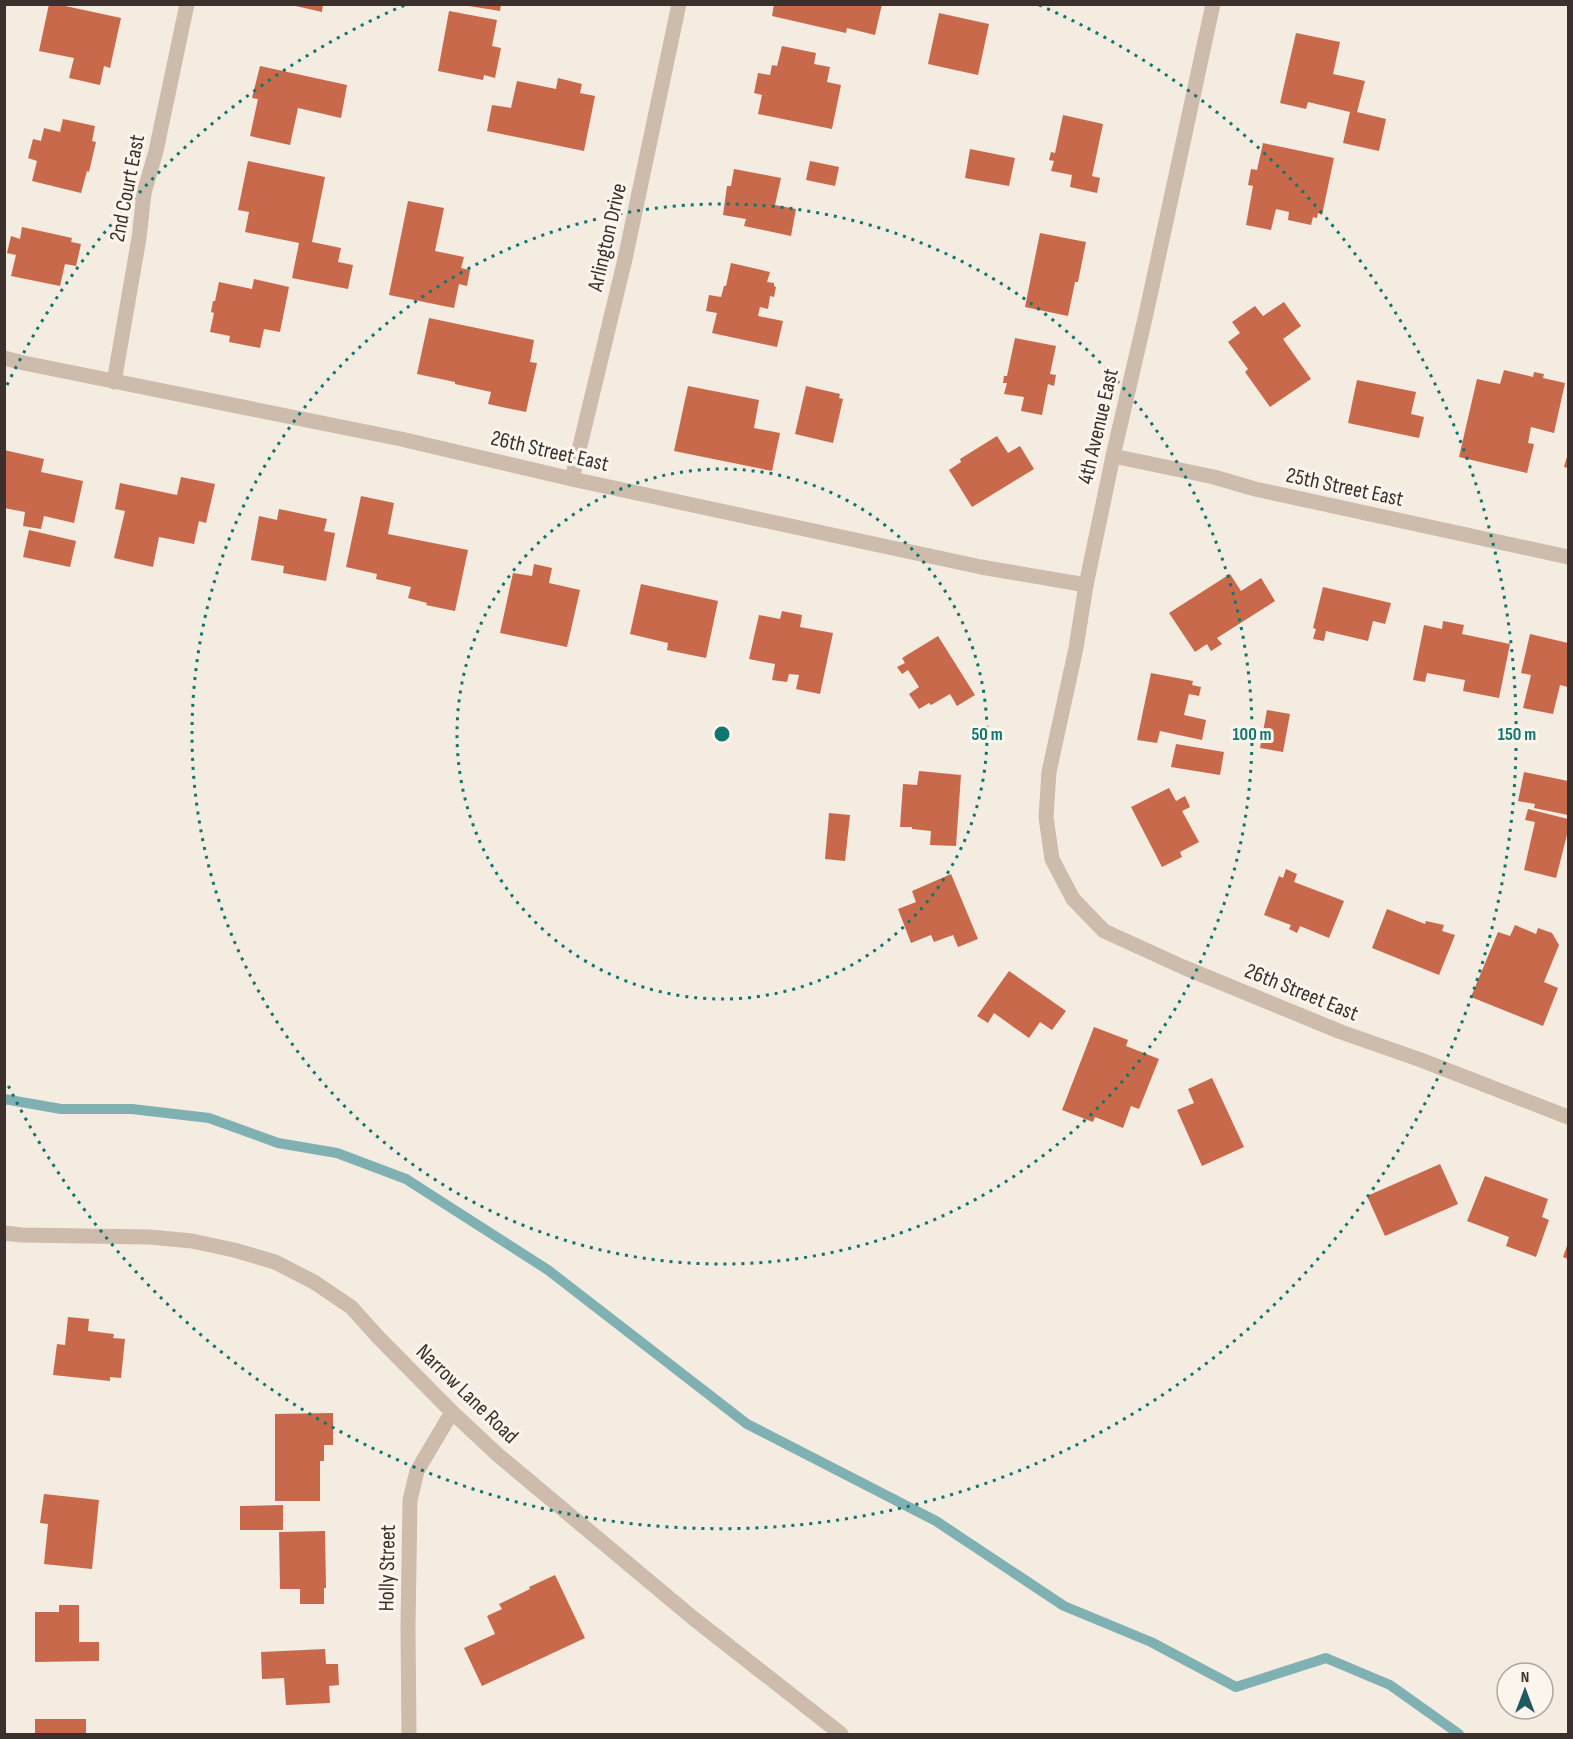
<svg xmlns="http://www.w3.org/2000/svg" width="1573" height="1739" font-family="'Sofia Sans Condensed',sans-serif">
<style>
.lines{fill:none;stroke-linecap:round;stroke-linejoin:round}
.stream{stroke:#7fb0b2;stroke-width:10}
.building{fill:#c8694b}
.street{stroke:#cdbbac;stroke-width:15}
.ring{fill:none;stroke:#0f766e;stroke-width:3;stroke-dasharray:3 6}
.labels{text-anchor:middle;stroke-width:6;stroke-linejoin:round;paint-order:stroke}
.street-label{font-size:22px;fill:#3b302b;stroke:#fbf5ee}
.centre{fill:#0f766e;stroke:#fbf5ee;stroke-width:3}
.ring-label{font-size:18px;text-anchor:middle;font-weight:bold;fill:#0f766e;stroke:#fbf5ee;stroke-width:6;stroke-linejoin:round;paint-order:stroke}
</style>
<rect width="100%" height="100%" fill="#f4ebe1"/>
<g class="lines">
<polyline class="stream" points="4,1099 61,1109 132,1109 209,1118 278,1143 337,1153 406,1179 548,1270 747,1424 936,1521 1064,1606 1151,1642 1236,1687 1326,1658 1390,1685 1459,1734"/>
</g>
<g class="building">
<polygon points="49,4 56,4 121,18 110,68 104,66 100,85 69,78 74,58 39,51"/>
<polygon points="287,4 323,4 322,12"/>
<polygon points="469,4 501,4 500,11 469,6"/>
<polygon points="774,4 882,4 875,35 847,28 846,33 772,16"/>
<polygon points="449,11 497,20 492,46 501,48 495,78 484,75 483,80 438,71"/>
<polygon points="939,13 989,24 978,75 928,64"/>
<polygon points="1296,33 1340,42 1333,74 1365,81 1357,112 1386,119 1379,151 1343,143 1350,112 1308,102 1306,109 1280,103"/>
<polygon points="782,46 816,53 814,64 830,67 827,82 841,85 832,129 758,114 762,95 754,93 758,73 770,75 772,65 777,66"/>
<polygon points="260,66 347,85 341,118 298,108 290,145 250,136 258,99 252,98"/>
<polygon points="558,78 582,84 580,93 595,96 584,151 487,131 492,105 511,108 517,81 556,89"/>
<polygon points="1063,115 1103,124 1092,176 1100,178 1097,193 1070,187 1072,175 1051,171 1054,161 1049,160 1051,152 1055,153"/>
<polygon points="63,119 95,126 92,141 96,142 89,172 87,171 81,193 32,181 37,161 28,158 33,139 41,141 44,128 60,132"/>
<polygon points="1263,143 1334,158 1322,215 1318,213 1317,218 1313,217 1311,225 1288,220 1289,212 1276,209 1271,230 1246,225 1253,186 1248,185 1251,169 1257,170"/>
<polygon points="970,149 1015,158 1009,186 965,178"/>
<polygon points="248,161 325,177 312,242 341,248 338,262 353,265 348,289 292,278 299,243 245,232 249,212 238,210"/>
<polygon points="810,161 839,167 835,186 806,180"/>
<polygon points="734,169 781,178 775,205 796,209 791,236 744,226 746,219 723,215 727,186 731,186"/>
<polygon points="408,201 444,208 435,251 464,257 461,268 470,270 467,286 459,284 454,308 389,295"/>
<polygon points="22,227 72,238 71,242 81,244 76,266 65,264 60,286 11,276 16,255 7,253 11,236 20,239"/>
<polygon points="1040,233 1086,242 1078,282 1075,282 1068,316 1025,307"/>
<polygon points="731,263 770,272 767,282 774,283 774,286 776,287 774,297 770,296 768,309 760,307 758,316 783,321 777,347 712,333 717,313 706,311 709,295 721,297 724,286 726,286"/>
<polygon points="254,279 289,287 280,332 264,329 260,348 229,342 230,336 210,332 214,313 211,312 213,301 215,301 219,282 252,289"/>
<polygon points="1284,302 1301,326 1283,339 1311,379 1270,407 1245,372 1248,369 1228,342 1240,333 1232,322 1255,306 1263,316"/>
<polygon points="429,318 534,340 530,362 537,363 526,412 488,404 491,392 455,384 455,382 417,374"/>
<polygon points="1015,338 1056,346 1050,374 1056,375 1054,386 1048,384 1042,415 1021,411 1024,397 1004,394 1007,383 1003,383 1004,376 1007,376"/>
<polygon points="1504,370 1533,377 1534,372 1544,374 1543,378 1565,383 1554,433 1531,427 1528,443 1534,444 1527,473 1459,457 1477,379 1500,384"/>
<polygon points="1357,380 1416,392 1411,414 1424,417 1419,438 1348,423"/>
<polygon points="688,386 759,400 754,428 780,433 772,471 674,451"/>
<polygon points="806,386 840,394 839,398 843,399 833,443 795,434"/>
<polygon points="997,436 1008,453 1020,446 1034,469 972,507 949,470 961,462 960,459"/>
<polygon points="4,450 44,459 41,472 83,481 74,523 44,516 41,529 23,526 25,512 4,508"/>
<polygon points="1568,453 1568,468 1564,467"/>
<polygon points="181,477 215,484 206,523 199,521 194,544 159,537 153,567 114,558 125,511 115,509 120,483 177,495"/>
<polygon points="361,496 394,503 388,534 468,550 455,611 426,605 427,603 408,598 411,587 376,579 377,574 346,567"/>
<polygon points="279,509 327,519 324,531 335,533 326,581 283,573 284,566 251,560 259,516 277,520"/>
<polygon points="29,530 76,541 70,567 23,557"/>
<polygon points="534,564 552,568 549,583 580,590 567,647 500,633 513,573 532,576"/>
<polygon points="1230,574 1241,591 1261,578 1275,601 1217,638 1222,644 1211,651 1207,644 1195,652 1169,613"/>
<polygon points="641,584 718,601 706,658 667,650 668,643 630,634"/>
<polygon points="1323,587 1391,603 1385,624 1373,621 1368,641 1326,631 1324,641 1313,639 1316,629 1313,628"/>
<polygon points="782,611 802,615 800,627 833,633 820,694 796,689 799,675 789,674 787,682 772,680 775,664 749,659 759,615 780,619"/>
<polygon points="1443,621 1464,625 1462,634 1510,644 1499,698 1463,691 1465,680 1427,673 1425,682 1413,680 1424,625 1442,629"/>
<polygon points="1530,634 1568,643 1568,687 1560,685 1553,714 1523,708 1531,675 1521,673"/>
<polygon points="938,636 975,695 957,706 950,694 931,705 929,703 919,709 909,694 919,687 908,670 902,674 897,667 905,663 902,658"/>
<polygon points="1151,673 1193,681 1192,685 1201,687 1199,696 1189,694 1184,715 1206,720 1202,740 1160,731 1157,743 1137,740"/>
<polygon points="1267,710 1290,714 1283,752 1260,748"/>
<polygon points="1176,744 1224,752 1220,775 1171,767"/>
<polygon points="919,771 961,775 956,846 930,845 931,831 912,829 912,827 900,827 903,784 917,785"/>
<polygon points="1524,772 1568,781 1568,815 1534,808 1535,804 1518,801"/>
<polygon points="1169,788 1176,801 1185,796 1190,807 1182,811 1199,842 1180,852 1182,857 1162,867 1131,807"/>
<polygon points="1528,809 1568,819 1568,831 1556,878 1524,870 1535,822 1525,820"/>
<polygon points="829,813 850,815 845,861 825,859"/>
<polygon points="1286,869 1297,874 1294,882 1344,901 1329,938 1300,926 1297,933 1289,929 1291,925 1264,915 1279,876 1283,878"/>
<polygon points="951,874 978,939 958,947 953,935 934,942 931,935 911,943 898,909 916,902 912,891"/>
<polygon points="1387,909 1425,924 1426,921 1444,925 1442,931 1455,935 1439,975 1372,948"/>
<polygon points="1515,925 1536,934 1538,928 1552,933 1559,945 1544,982 1558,988 1543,1026 1471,997 1498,932 1510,936"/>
<polygon points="1009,971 1066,1011 1052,1030 1040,1022 1029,1038 994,1013 988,1023 977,1016"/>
<polygon points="1094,1027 1128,1040 1126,1046 1159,1059 1139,1109 1131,1106 1123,1128 1095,1117 1093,1122 1062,1110"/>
<polygon points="1212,1078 1244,1147 1202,1166 1177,1110 1194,1103 1188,1089"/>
<polygon points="1440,1164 1458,1204 1385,1236 1367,1196"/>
<polygon points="1485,1176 1548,1199 1542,1217 1549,1220 1536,1257 1506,1246 1509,1237 1467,1221"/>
<polygon points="1568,1243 1568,1259 1563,1257"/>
<polygon points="68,1317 89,1319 88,1331 114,1334 113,1338 125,1339 121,1378 110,1377 110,1381 53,1375 57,1344 65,1345"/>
<polygon points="333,1413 333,1445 324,1445 324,1461 320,1461 320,1501 275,1501 275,1414"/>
<polygon points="44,1494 99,1500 92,1569 44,1564 48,1524 40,1523"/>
<polygon points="283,1505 283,1530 240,1530 240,1506"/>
<polygon points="325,1531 326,1588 324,1588 324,1604 300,1604 300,1589 280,1589 279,1532"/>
<polygon points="555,1575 585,1638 482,1686 464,1648 495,1634 487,1616 502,1609 499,1604 530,1589 529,1587"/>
<polygon points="59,1605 79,1605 79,1642 99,1642 99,1661 35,1662 35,1612 59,1612"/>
<polygon points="325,1649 326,1664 338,1664 339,1685 329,1686 330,1703 286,1705 284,1678 262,1679 261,1652"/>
<rect x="35" y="1719" width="51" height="15"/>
</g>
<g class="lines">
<g class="street">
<polyline points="1213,4 1146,314 1113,456 1086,585 1076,648 1049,772 1046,817 1052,859 1073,899 1104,931 1183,967 1341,1032 1421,1060 1568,1117"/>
<polyline points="4,358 24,363 401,439 572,479 981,567 1086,585"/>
<polyline points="114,382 139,238 144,193 156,151 187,4"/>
<polyline points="1113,456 1214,477 1255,489 1568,557"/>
<polyline points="572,479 625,259 679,4"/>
<polyline points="4,1233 22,1235 150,1237 192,1241 234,1250 275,1262 314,1282 351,1307 379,1338 452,1412 498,1455 693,1618 841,1734"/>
<polyline points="409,1734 408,1628 410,1500 417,1471 452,1412"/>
</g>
</g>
<g class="ring">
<circle cx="722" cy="734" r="265"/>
<circle cx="722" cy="734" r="530"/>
<path d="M7 385A795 795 0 0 1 405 5M1039 5A795 795 0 1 1 7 1083"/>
</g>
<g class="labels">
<g class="street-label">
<text transform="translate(126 188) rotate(-79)" y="8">2nd Court East</text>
<text transform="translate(606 237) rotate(-77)" y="8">Arlington Drive</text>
<text transform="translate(1097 426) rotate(-77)" y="8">4th Avenue East</text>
<text transform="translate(550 450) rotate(13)" y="8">26th Street East</text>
<text transform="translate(1345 486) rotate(12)" y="8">25th Street East</text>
<text transform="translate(1302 991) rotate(22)" y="8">26th Street East</text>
<text transform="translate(468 1393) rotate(44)" y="8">Narrow Lane Road</text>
<text transform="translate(386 1568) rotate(-89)" y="8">Holly Street</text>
</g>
</g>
<circle cx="722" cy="734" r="9" class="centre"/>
<g class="ring-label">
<text x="987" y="740">50 m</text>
<text x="1252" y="740">100 m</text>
<text x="1517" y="740">150 m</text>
</g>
<rect width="1573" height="1739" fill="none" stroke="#3b302b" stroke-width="12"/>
<g transform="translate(1525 1691)"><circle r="28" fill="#fbf5ee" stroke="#aea6a0" stroke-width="1.5"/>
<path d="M0-4.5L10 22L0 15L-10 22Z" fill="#1f5a5e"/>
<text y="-9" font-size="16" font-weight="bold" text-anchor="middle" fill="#3b302b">N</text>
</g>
</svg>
